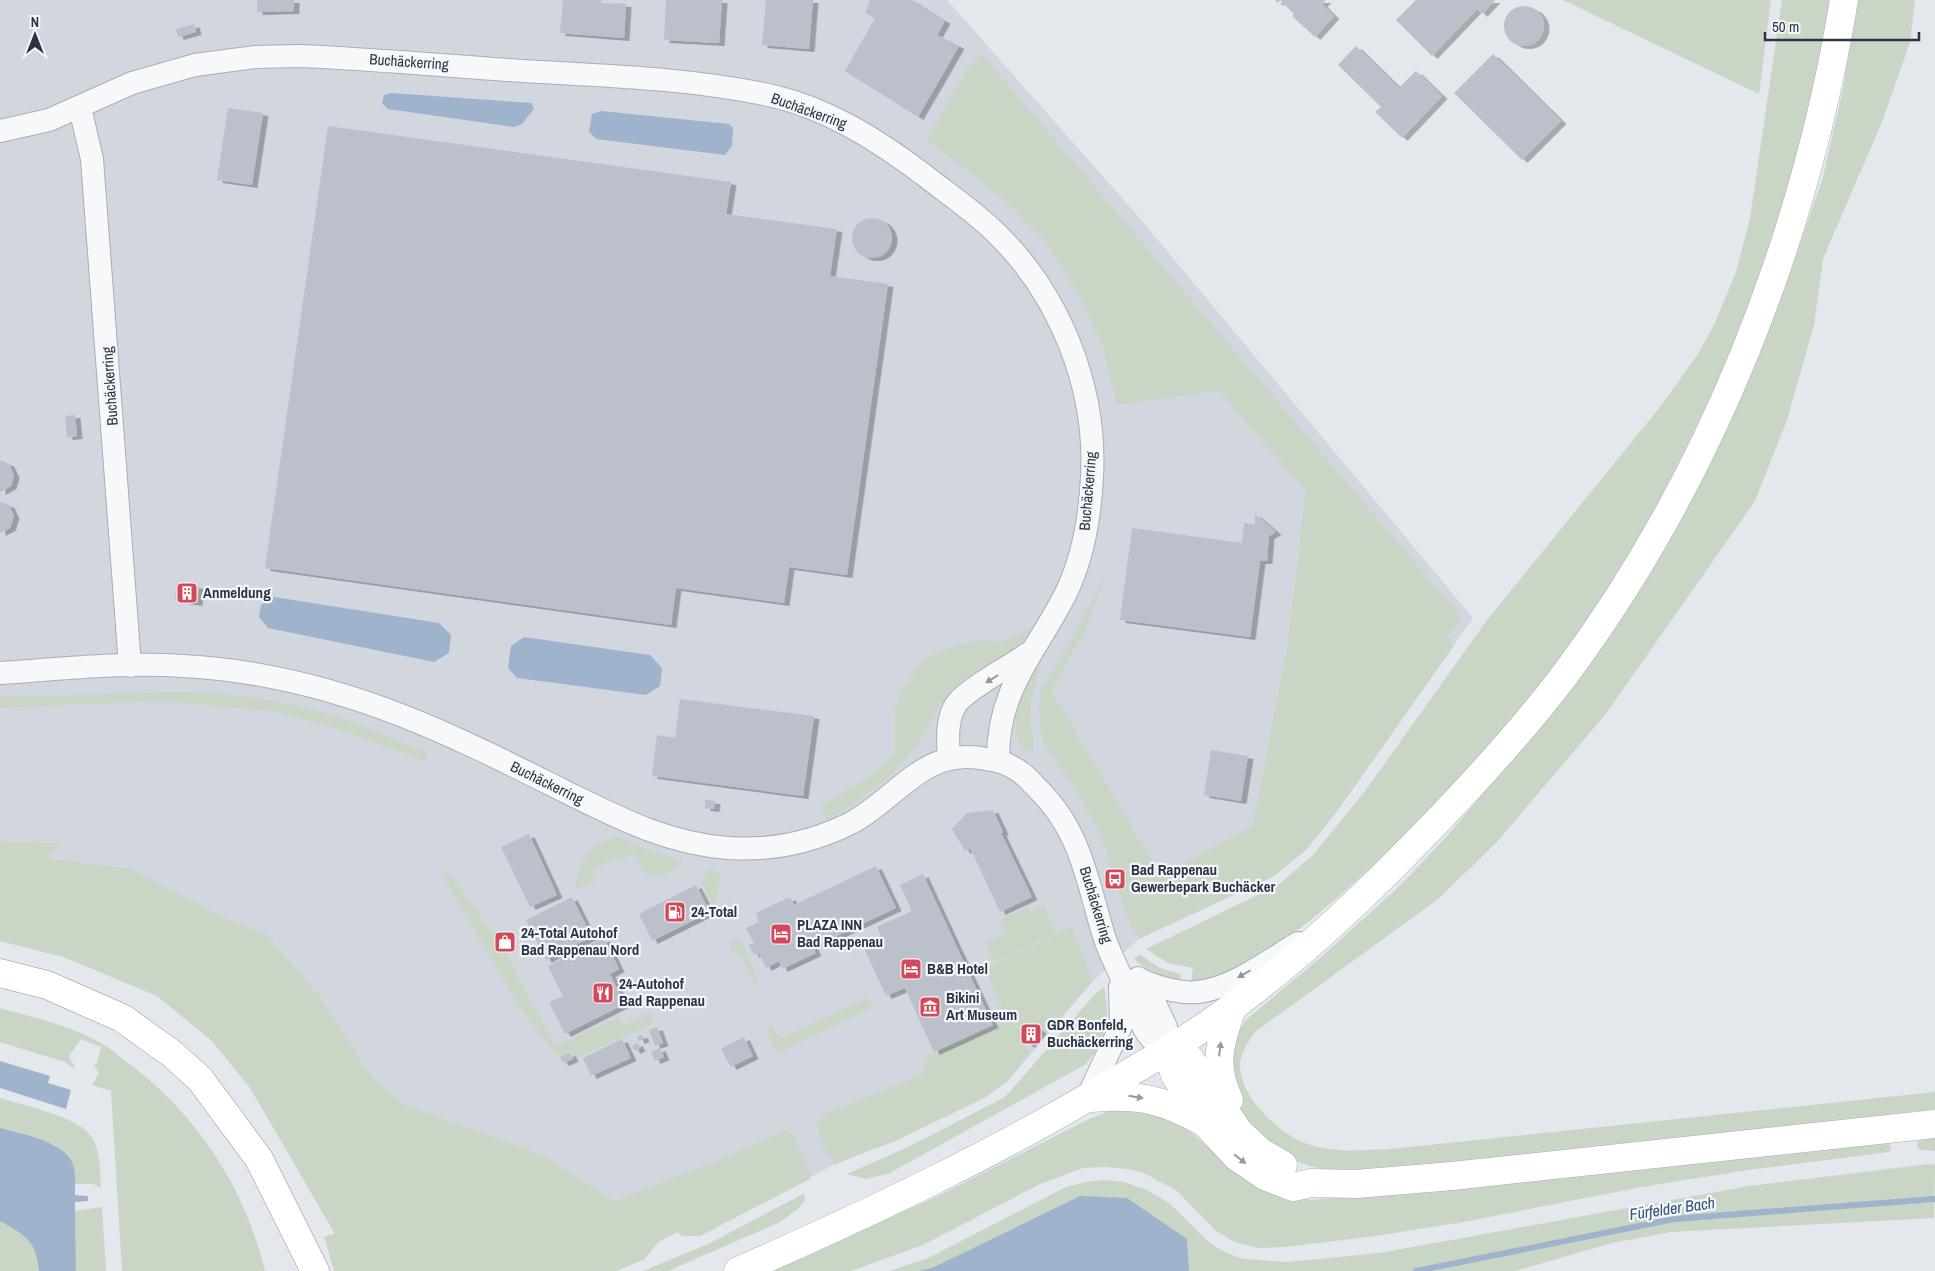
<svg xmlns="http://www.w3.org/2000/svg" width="1935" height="1271" font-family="'Archivo Narrow',sans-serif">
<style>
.built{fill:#d2d6de}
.green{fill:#c9d6c5}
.water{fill:#9fb4cc}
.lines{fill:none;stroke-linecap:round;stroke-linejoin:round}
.stream{stroke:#9fb4cc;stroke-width:6}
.building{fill:#bbc0ca;filter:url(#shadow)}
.street-casing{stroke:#a9aeb7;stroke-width:24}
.secondary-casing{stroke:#a9aeb7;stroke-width:29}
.highway-casing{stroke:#8b94a3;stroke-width:29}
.street{stroke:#f7f8fa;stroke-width:22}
.secondary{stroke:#fff;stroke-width:28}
.highway{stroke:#fff;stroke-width:28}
.oneway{fill:#9196a0}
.oneway2{fill:#959aa2}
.labels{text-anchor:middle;stroke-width:4.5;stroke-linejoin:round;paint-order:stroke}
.street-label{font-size:15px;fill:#2b3445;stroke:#f4f6f9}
.poi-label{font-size:15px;font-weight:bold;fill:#2b3445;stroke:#f4f6f9;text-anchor:start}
.water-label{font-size:16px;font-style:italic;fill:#34527a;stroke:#f4f6f9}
</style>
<defs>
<filter id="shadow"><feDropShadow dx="5.5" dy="3" stdDeviation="0" flood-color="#0004"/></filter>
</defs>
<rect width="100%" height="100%" fill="#e4e7ec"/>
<polygon class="built" points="0,0 947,0 1137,215 1473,618 1338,810 1306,850 1274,876 1139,939 1093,981 1008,1081 986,1097 895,1141 835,1164 744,1213 715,1163 614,1201 543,1155 404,1104 372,1077 319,995 267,935 228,919 132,869 47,858 59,843 0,841"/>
<g class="green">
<polygon points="1563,0 1771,0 1759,94"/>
<path d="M1782,0H1832C1820,58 1809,116 1794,173C1767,269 1728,363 1684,452C1659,502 1633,554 1601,601C1534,697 1456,790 1369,869C1324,910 1254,975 1191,982L1193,968L1168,963L1146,949L1278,885L1313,855L1365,791L1487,620L1660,407L1698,354L1715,323L1736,272L1750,218Z"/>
<path d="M1857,0H1915L1910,42L1884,117L1823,259L1814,325L1787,420L1755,501L1605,715L1496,843L1437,900L1255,1032C1249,1041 1242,1051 1240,1062C1237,1095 1281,1137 1311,1145C1336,1153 1365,1150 1391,1149L1935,1092V1109L1452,1165L1352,1172L1324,1170L1301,1163L1265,1139L1239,1110L1227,1068L1233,1040L1247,1019L1319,959L1401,885L1448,835L1511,760L1624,609L1695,493L1787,282L1823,177L1843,89Z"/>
<polygon points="981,53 1462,618 1448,636 1453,647 1338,810 1306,850 1274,876 1139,939 1128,919 1101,835 1075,789 1043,742 1039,726 1040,690 1069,645 1105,575 1085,631 1051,690 1161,877 1253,825 1287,647 1306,491 1219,391 1117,405 1102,344 1075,288 1043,238 998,195 927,139 967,70"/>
<path d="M1037,625C1026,637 1015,653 1002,661C989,670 970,673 958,684C940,699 932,722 920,741C896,774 863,801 827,820L821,806L870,776L895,752V708L902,690L923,660L954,646L985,640L1003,642Z"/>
<path d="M1036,667L1039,669L1030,706L1034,750L1029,752C1002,734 1020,687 1036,667Z"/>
<path d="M180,692C235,693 291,701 343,719C371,729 399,741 426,752V761L335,728L272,711L159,701L0,708V697Z"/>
<path d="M619,837L650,851L682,860C675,875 660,877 645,874L635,854L619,861L617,858L591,870L595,881L574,890C580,863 588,842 619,837Z"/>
<polygon points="0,841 60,843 48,858 132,869 228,919 267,935 319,995 372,1077 404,1104 543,1155 614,1201 715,1162 789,1129 811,1174 810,1179 700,1236 682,1236 678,1232 658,1242 645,1259 616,1271 334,1271 324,1236 335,1234 250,1088 212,1041 157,996 63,957 0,941"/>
<polygon points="712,869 718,873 720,879 715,904 712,905 702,884 707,871"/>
<polygon points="445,872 453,878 491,932 496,934 555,1046 619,1017 623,1026 649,1014 654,1023 575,1059 571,1051 558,1057 520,1008 441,873"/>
<polygon points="1029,906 1031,912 1044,906 1057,932 994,962 985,943 1006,933 1000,920"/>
<polygon points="1072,927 1093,981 1046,1033 1034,1024 1019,1040 1030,1052 1009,1079 986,1097 895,1141 835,1164 824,1148 816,1126 823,1115 921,1075 929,1056 1007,1021 985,968"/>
<polygon points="732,938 740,940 758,979 757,988 740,955 730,951"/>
<path d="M1139,954L1160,968L1181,974L1180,981C1162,976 1148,972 1134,959Z"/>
<path d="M1104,987C1111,1020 1107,1039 1086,1064L888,1174L865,1179L847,1174L908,1147L1005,1097L1096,993Z"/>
<polygon points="867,998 872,1008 778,1053 767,1031 772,1025 779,1039"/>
<path d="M0,1008C32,1017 72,1026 101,1043C110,1048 119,1056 128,1063C197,1114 245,1188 265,1271H122L111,1091L92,1085L99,1074L94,1064L97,1063L101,1047L81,1039L69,1056L76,1070L65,1062L0,1042Z"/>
<path d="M0,1098C22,1105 78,1117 90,1135C101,1150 100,1170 101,1188L93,1184H75V1176L55,1145L0,1128Z"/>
<polygon points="1132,1108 1174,1118 1233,1168 1292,1197 1312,1200 1888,1139 1891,1148 1889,1152 1748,1170 1642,1187 1463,1222 1375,1236 1286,1247 1259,1248 1237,1243 1217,1232 1177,1191 1146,1174 1128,1169 1105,1167 1083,1168 1040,1184 923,1245 851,1271 769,1271 938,1196 1085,1121 1109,1111"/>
<path d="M1935,1134V1151L1920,1150L1917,1147C1917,1136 1927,1136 1935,1134Z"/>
<polygon points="1929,1164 1935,1165 1934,1218 1671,1232 1612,1243 1515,1271 1189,1271 1186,1239 1080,1196 934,1267 919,1271 889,1271 928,1258 1066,1187 1086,1182 1104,1180 1124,1182 1147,1190 1169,1203 1211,1244 1227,1253 1243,1259 1288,1262 1379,1253 1749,1186"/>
<polygon points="805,1193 804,1202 798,1209 780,1222 668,1271 643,1271 708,1244"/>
<polygon points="102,1207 106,1271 76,1271 75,1211"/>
<path d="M0,1221C27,1237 35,1239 39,1271H0Z"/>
</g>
<g class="water">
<polygon points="392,93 531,103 534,109 522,124 514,127 388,109 382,103 384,95"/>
<polygon points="601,111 729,124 733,128 732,146 725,155 596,139 589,132 592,114"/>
<polygon points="274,597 439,623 451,635 449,653 434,662 268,628 259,617 261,605"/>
<polygon points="524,637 650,655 662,668 660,686 646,695 517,678 508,668 511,646"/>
<polygon points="0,1061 50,1076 48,1083 71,1090 66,1109 0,1088"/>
<path d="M0,1128C21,1134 54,1139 69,1157C77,1167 75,1184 75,1195L88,1196V1201L75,1202L76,1271H39C35,1239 27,1237 0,1221Z"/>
<polygon points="1080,1196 1127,1198 1187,1239 1189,1271 919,1271 934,1267"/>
</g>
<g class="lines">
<polyline class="stream" points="1416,1271 1674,1219 1935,1199"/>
</g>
<g class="building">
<polygon points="257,0 294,0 294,11 257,12"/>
<polygon points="563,0 602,0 601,3 626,4 624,38 560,33"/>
<polygon points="666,0 722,0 719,43 664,40"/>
<polygon points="766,0 813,0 809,49 762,45"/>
<polygon points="870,0 912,0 945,21 937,35 959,46 918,117 845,71 875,18 865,13"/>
<polygon points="1275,0 1326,0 1322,4 1334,16 1315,37 1292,16 1294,14 1280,0 1278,3"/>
<polygon points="1416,0 1495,0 1482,14 1477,9 1432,56 1396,20"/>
<circle cx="1524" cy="26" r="20"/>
<polygon points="194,24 196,32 178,37 176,29"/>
<polygon points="1356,46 1399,88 1416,71 1442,96 1402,138 1375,112 1381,107 1338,65"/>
<polygon points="1493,54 1561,121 1522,160 1454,93"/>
<polygon points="228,108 263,113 252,185 217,180"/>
<polygon points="328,126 731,182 726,214 837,229 830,276 888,284 847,575 789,567 784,603 676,588 671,625 265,568"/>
<circle cx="872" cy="238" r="20"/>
<polygon points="75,415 77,436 67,437 65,416"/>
<polygon points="0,460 9,464 14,475 11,486 0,492"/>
<polygon points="0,502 9,505 14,516 10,528 0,533"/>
<polygon points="1255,514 1276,532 1269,536 1267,561 1260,561 1250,637 1120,620 1132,528 1242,543 1244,523 1255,524"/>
<polygon points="177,583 199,586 197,603 175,600"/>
<polygon points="680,699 814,716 803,796 652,776 657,735 675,738"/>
<polygon points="1211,750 1248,756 1241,801 1204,795"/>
<polygon points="705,800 715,801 714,809 705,808"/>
<polygon points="993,810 1003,832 1001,833 1032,897 1000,912 970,848 965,851 952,829 967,813"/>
<polygon points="529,834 557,895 530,907 501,847"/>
<polygon points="876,866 896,908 813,947 816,953 782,969 779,961 766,968 759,953 754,955 749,945 754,943 746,928 759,922 756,913 790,897 794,905"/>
<polygon points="923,874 993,1025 934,1052 905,988 886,996 863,946 881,937 877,927 912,911 900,885"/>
<polygon points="696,885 710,912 652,941 639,914"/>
<polygon points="572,897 592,937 571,947 574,953 604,938 619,969 610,974 625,1004 565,1034 549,1002 563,996 548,966 560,960 557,954 546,960 526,920"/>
<polygon points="1034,1025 1041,1031 1029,1045 1022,1038"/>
<polygon points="657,1027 663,1043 655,1046 649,1030"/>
<polygon points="642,1035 644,1039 639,1041 637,1036"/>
<polygon points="744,1037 753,1056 731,1067 721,1049"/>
<polygon points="622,1039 631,1058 591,1076 583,1058"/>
<polygon points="637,1043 640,1048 635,1051 632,1046"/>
<polygon points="660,1048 664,1057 655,1061 651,1052"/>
<polygon points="570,1053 573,1059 563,1063 560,1057"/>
</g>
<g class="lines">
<g class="street-casing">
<g id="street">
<polyline points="80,108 92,159 130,666"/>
<path d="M0,131L49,120L132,83L195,65L256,57L299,56C374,59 448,66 523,71C606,76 691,78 773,96C829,109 879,141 924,175C948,194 974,211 996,233C1060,295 1097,388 1092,477C1090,516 1083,558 1066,593C1036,653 997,688 998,761"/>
<path d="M0,673C61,669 123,662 183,666C259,670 332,688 403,716C457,737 510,764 562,790C617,817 665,843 728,848C770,851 813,842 851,823C898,798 924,746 986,759C995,760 1004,762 1012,767C1020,771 1028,778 1034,785C1081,829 1086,878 1104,936C1110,955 1121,975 1129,994C1140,1019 1142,1036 1167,1051"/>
<path d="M949,759C948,741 946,722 955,706C963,691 1011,666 1027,654"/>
<polyline points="1138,978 1145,982 1166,1027 1167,1051"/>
<path d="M1145,982C1161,988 1181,994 1198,992C1233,988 1268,961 1298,943"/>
<polyline points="1087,1098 1121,1026 1120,987"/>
</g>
</g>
<g class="secondary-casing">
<g id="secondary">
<polyline points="1167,1051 1175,1075 1206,1124 1237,1157 1265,1176 1293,1187 1311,1183 1356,1184 1452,1176 1935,1124"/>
<polyline points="1167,1051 1189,1058 1239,1132 1259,1151 1283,1165"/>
<path d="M1091,1098C1138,1094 1164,1099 1205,1123"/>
<path d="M1229,1100C1212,1065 1220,1041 1233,1006"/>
<path d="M738,1271C868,1214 997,1153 1119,1079C1149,1061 1180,1044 1210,1023C1285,971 1353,908 1417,842C1469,789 1519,735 1564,676C1711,479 1804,241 1844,0"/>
</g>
</g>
<g class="highway-casing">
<polyline id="highway" points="0,973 47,985 122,1018 171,1053 200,1079 259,1159 315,1271"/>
</g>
<use href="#street" class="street"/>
<use href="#secondary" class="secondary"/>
<use href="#highway" class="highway"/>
</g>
<defs><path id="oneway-solid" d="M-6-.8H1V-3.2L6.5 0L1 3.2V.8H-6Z" transform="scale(1.25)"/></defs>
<g class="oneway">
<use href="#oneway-solid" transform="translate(992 679) rotate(148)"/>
<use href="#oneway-solid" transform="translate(1244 974) rotate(150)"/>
</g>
<g class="oneway2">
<use href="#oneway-solid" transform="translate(1220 1049) rotate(-83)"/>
<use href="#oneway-solid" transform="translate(1136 1097) rotate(9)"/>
<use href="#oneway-solid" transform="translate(1240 1159) rotate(38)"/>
</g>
<defs>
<g id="building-square" transform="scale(1.125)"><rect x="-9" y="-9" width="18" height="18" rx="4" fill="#d1495b" stroke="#f4f6f9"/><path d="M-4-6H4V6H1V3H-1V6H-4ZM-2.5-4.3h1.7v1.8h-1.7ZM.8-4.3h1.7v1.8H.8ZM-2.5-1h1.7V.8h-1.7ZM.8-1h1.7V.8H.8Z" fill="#fff"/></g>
<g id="bus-square" transform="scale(1.125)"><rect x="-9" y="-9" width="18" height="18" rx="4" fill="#d1495b" stroke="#f4f6f9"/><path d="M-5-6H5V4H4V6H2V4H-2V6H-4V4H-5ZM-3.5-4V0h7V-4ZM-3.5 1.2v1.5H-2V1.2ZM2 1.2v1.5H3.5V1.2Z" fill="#fff"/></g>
<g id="fuel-square" transform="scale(1.125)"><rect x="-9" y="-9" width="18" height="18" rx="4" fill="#d1495b" stroke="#f4f6f9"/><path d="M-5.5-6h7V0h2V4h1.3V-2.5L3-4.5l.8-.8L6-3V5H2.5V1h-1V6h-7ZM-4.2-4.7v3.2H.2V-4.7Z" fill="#fff"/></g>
<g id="hotel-square" transform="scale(1.125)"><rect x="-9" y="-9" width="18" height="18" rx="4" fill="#d1495b" stroke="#f4f6f9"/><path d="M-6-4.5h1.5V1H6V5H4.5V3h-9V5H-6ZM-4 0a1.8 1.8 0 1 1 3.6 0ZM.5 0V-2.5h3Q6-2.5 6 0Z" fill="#fff"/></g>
<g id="shop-square" transform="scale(1.125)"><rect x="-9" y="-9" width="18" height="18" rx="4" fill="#d1495b" stroke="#f4f6f9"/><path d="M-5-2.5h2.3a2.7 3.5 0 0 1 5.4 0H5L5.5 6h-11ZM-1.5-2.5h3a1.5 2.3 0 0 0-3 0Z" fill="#fff"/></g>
<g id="restaurant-square" transform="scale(1.125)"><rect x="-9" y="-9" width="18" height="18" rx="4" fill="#d1495b" stroke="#f4f6f9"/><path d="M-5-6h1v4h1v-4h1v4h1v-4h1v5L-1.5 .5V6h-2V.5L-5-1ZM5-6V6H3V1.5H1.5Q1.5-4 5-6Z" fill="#fff"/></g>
<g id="museum-square" transform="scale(1.125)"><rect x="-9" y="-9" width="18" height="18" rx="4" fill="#d1495b" stroke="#f4f6f9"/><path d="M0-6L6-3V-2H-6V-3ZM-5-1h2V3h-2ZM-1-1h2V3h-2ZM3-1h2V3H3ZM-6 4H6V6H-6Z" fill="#fff"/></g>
</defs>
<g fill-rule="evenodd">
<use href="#building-square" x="187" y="593"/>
<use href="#bus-square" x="1115" y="879"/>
<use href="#fuel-square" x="675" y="912"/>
<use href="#hotel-square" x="781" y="934"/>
<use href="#shop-square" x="505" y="942"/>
<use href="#hotel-square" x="911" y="969"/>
<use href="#restaurant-square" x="603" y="993"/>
<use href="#museum-square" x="930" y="1007"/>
<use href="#building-square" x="1031" y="1034"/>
</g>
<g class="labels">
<g class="street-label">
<text transform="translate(409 62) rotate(4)" y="5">Buchäckerring</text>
<text transform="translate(809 111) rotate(20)" y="5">Buchäckerring</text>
<text transform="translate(110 386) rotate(-94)" y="5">Buchäckerring</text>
<text transform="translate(1088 491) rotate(-85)" y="5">Buchäckerring</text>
<text transform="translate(547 783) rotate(26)" y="5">Buchäckerring</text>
<text transform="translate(1096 905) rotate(73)" y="5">Buchäckerring</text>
</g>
<g class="poi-label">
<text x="203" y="598">Anmeldung</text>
<text x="1131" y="875">Bad Rappenau<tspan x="1131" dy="17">Gewerbepark Buchäcker</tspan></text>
<text x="691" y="917">24-Total</text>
<text x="797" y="930">PLAZA INN<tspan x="797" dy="17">Bad Rappenau</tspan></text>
<text x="521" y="938">24-Total Autohof<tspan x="521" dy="17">Bad Rappenau Nord</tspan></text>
<text x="927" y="974">B&amp;B Hotel</text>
<text x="619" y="989">24-Autohof<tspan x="619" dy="17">Bad Rappenau</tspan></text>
<text x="946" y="1003">Bikini<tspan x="946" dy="17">Art Museum</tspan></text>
<text x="1047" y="1030">GDR Bonfeld,<tspan x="1047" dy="17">Buchäckerring</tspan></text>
</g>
<g class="water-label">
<text transform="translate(1672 1208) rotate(-8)" y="6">Fürfelder Bach</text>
</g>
</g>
<g transform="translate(35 35)" stroke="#f4f6f9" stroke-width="4" paint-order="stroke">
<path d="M0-4L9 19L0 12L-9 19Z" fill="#2b3445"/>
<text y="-8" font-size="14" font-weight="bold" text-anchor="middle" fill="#2b3445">N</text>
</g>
<path d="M1765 32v8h154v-8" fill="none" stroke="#2b3445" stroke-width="2.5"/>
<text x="1772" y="32" font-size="15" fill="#2b3445" stroke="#f4f6f9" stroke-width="4" paint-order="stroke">50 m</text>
</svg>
